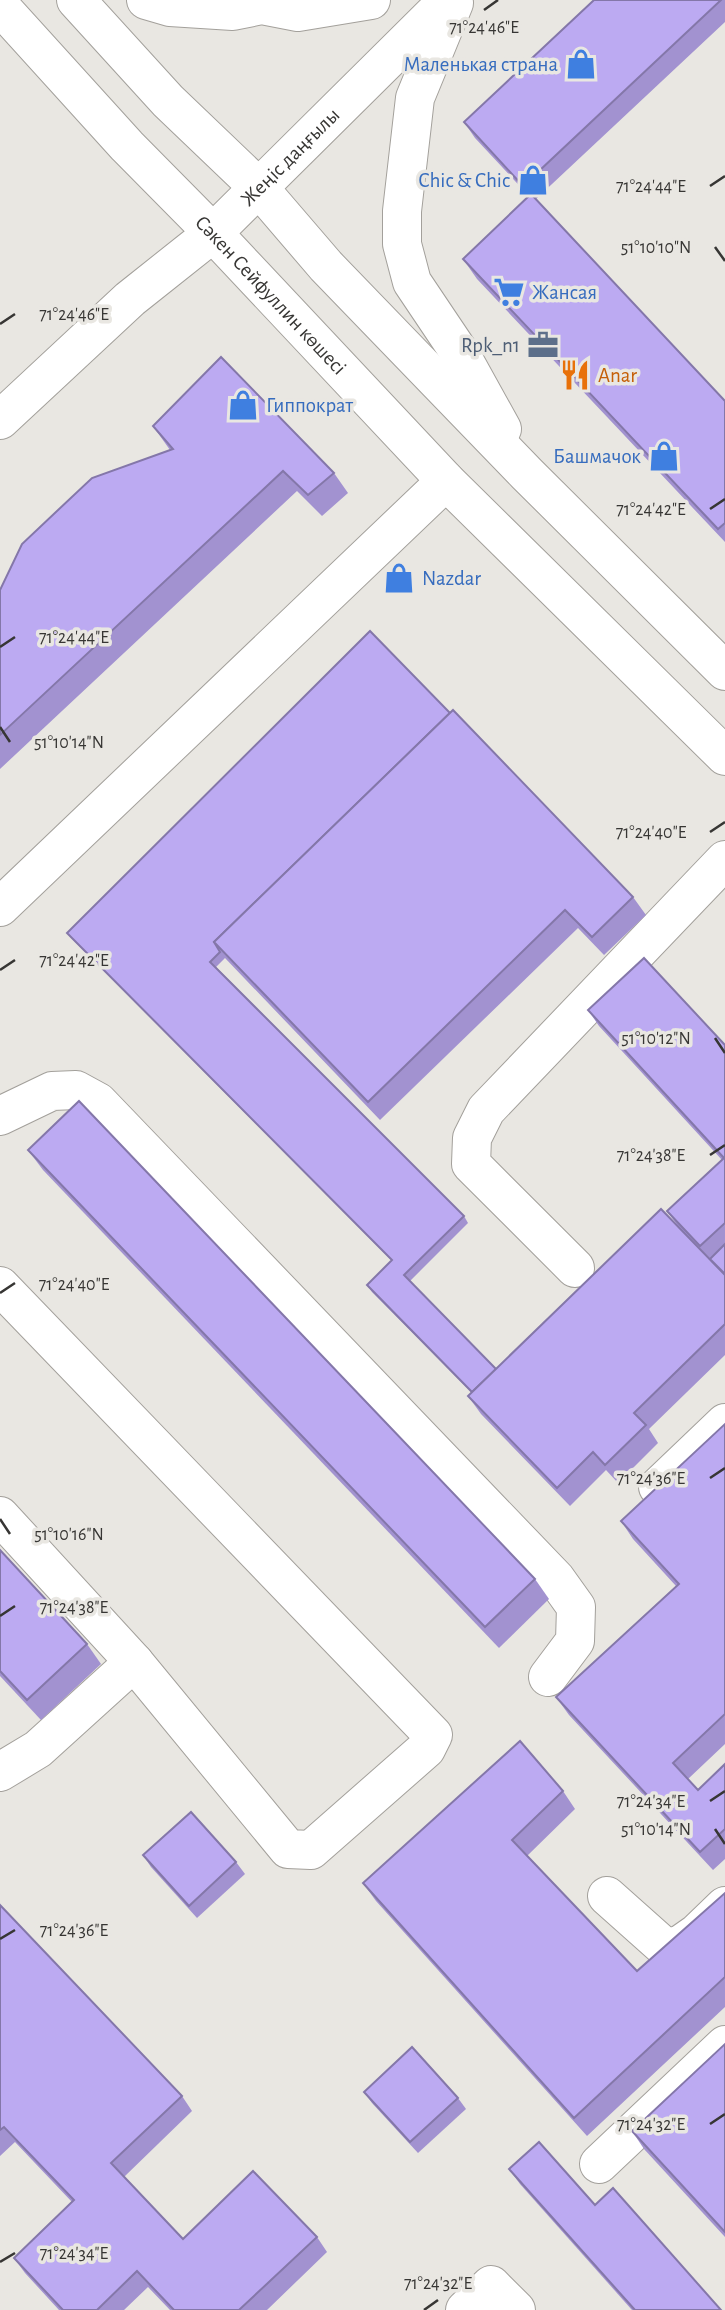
<svg xmlns="http://www.w3.org/2000/svg" width="725" height="2310" font-family="'Alegreya Sans',sans-serif">
<style>
.lines{fill:none;stroke-linecap:round;stroke-linejoin:round}
.minor-casing{stroke:#a3a09b;stroke-width:40}
.major-casing{stroke:#a3a09b;stroke-width:40}
.minor{stroke:#fff;stroke-width:38}
.major{stroke:#fff;stroke-width:38}
.wall{fill:#a292d0}
.building{fill:#bcaaf2;stroke:#8477a9;stroke-width:2}
.ticks{fill:none;stroke:#373634;stroke-width:2.5}
.labels{text-anchor:middle;stroke-width:7;stroke-linejoin:round;paint-order:stroke}
.shop-label{font-size:21px;fill:#366cbe;stroke:#e9e7e2;text-anchor:end}
.street-label{font-size:21px;fill:#373634;stroke:#e9e7e2}
.service-label{font-size:21px;fill:#4e5e75;stroke:#e9e7e2;text-anchor:end}
.food-label{font-size:21px;fill:#c56008;stroke:#e9e7e2;text-anchor:start}
.ticks-label{font-size:18px;text-anchor:middle;fill:#373634;stroke:#e9e7e2;stroke-width:7;stroke-linejoin:round;paint-order:stroke}
</style>
<rect width="100%" height="100%" fill="#e9e7e2"/>
<g class="lines">
<g class="minor-casing">
<g id="minor">
<polyline points="0,907 446,481"/>
<polyline points="0,1116 52,1091 76,1090 98,1102 556,1579 576,1607 575,1641 548,1677"/>
<polyline points="575,1268 471,1164 472,1138 486,1110 725,860"/>
<polyline points="0,1286 433,1735 426,1749 311,1850 288,1849 134,1662 0,1516"/>
<polyline points="658,1487 725,1423"/>
<polyline points="0,1772 38,1749 134,1662"/>
<polyline points="607,1896 662,1945 677,1947 697,1933 725,1906"/>
<polyline points="599,2164 725,2045"/>
<polyline points="465,2310 491,2285 516,2310"/>
</g>
</g>
<g class="major-casing">
<g id="major">
<polyline points="76,0 168,101 259,188 326,266 527,474 725,671"/>
<polyline points="146,0 170,7 233,11 262,5 298,12 371,0"/>
<polyline points="454,3 415,98 402,211 402,244 412,282 461,355 502,429"/>
<path id="s1" d="M0,6L127,146L213,233L446,481L725,756"/>
<path id="s2" d="M0,420L130,299L213,233L448,0"/>
</g>
</g>
<use href="#minor" class="minor"/>
<use href="#major" class="major"/>
</g>
<g class="wall">
<polygon points="594,0 725,0 725,22 536,199 725,401 725,542 477,279 463,259 529,196 475,138 464,122"/>
<polygon points="153,426 334,473 348,493 322,516 297,491 0,769 0,590 170,450"/>
<polygon points="633,897 646,915 604,955 578,928 380,1120 225,958 216,967 464,1216 468,1223 410,1281 496,1369 678,1226 667,1211 722,1160 599,1026 588,1010 725,1045 725,1355 649,1429 658,1443 618,1483 606,1470 570,1506 481,1414 468,1396 472,1393 372,1292 367,1285 392,1261 72,939 67,933"/>
<polygon points="28,1150 535,1579 549,1599 499,1648 43,1170"/>
<polygon points="725,1424 725,1744 688,1779 698,1790 725,1764 725,1859 713,1870 569,1715 556,1697 676,1586 633,1539 621,1521"/>
<polygon points="0,1550 87,1644 101,1664 41,1720 0,1676"/>
<polygon points="563,1791 575,1809 527,1856 637,1971 725,1893 725,2007 587,2136 376,1901 363,1883"/>
<polygon points="143,1855 236,1862 245,1874 197,1918 151,1867"/>
<polygon points="0,1905 182,2096 192,2111 124,2177 183,2239 317,2237 327,2252 267,2310 170,2310 148,2287 124,2310 59,2310 25,2273 14,2258 72,2202 15,2142 0,2156"/>
<polygon points="725,2044 725,2237 644,2149 632,2131"/>
<polygon points="364,2092 458,2098 466,2109 418,2153 372,2103"/>
<polygon points="509,2169 595,2205 721,2310 632,2310 520,2184"/>
</g>
<g class="building">
<polygon points="594,0 721,0 523,186 464,122"/>
<polygon points="531,194 725,401 725,523 718,529 463,259"/>
<polygon points="221,357 334,473 308,495 283,471 0,735 0,590 22,544 92,478 173,449 153,426"/>
<polygon points="370,631 450,713 214,942 220,952 210,962 464,1216 404,1275 496,1369 472,1392 367,1285 392,1260 67,933"/>
<polygon points="453,710 633,897 592,937 565,910 368,1102 214,942"/>
<polygon points="644,958 725,1045 725,1223 700,1246 667,1211 724,1158 588,1010"/>
<polygon points="79,1101 535,1579 485,1627 28,1150"/>
<polygon points="661,1209 725,1275 725,1324 634,1413 646,1425 605,1465 593,1452 557,1488 468,1396"/>
<polygon points="725,1244 725,1274 710,1259"/>
<polygon points="725,1424 725,1714 673,1763 698,1790 725,1764 725,1829 700,1852 556,1697 679,1584 621,1521"/>
<polygon points="0,1550 87,1644 27,1700 0,1671"/>
<polygon points="520,1741 563,1791 512,1840 637,1971 725,1893 725,1977 574,2118 363,1883"/>
<polygon points="191,1812 236,1862 189,1906 143,1855"/>
<polygon points="0,1905 182,2096 111,2163 183,2239 253,2171 317,2237 239,2310 174,2310 137,2271 97,2310 63,2310 14,2258 74,2200 4,2127 0,2130"/>
<polygon points="725,2044 725,2232 632,2131"/>
<polygon points="412,2047 458,2098 410,2142 364,2092"/>
<polygon points="539,2142 595,2205 613,2188 721,2310 635,2310 509,2169"/>
</g>
<path class="ticks" d="M484,10L498,0M710,186L725,176M715,247L725,261M0,324L15,314M710,509L725,499M0,647L15,637M0,727L10,742M710,832L725,822M0,970L15,960M715,1038L725,1053M710,1155L725,1145M0,1293L15,1283M710,1478L725,1468M0,1519L10,1534M0,1616L15,1606M710,1801L725,1791M715,1829L725,1844M0,1939L15,1930M710,2124L725,2114M0,2262L15,2253M424,2310L438,2300"/>
<defs>
<g id="shop-bare" transform="scale(2.415)"><path d="M-5-2.5h2.3a2.7 3.5 0 0 1 5.4 0H5L5.5 6h-11ZM-1.5-2.5h3a1.5 2.3 0 0 0-3 0Z" fill="#3f7fe0" stroke="#e9e7e2" stroke-width="2.5" paint-order="stroke"/></g>
<g id="supermarket-bare" transform="scale(2.415)"><path d="M-6-5.5h2.5l.6 2H6L4.5 2H-2.5L-4.4-4H-6ZM-1.5 3.2a1.3 1.3 0 1 0 .1 0ZM3 3.2a1.3 1.3 0 1 0 .1 0Z" fill="#3f7fe0" stroke="#e9e7e2" stroke-width="2.5" paint-order="stroke"/></g>
<g id="office-bare" transform="scale(2.415)"><path d="M-6-3h4V-5.5h4V-3h4V5H-6ZM-1-4.5V-3h2v-1.5ZM-6 0V1H6V0Z" fill="#5c6f8a" stroke="#e9e7e2" stroke-width="2.5" paint-order="stroke"/></g>
<g id="restaurant-bare" transform="scale(2.415)"><path d="M-5-6h1v4h1v-4h1v4h1v-4h1v5L-1.5 .5V6h-2V.5L-5-1ZM5-6V6H3V1.5H1.5Q1.5-4 5-6Z" fill="#e8710a" stroke="#e9e7e2" stroke-width="2.5" paint-order="stroke"/></g>
</defs>
<g fill-rule="evenodd">
<use href="#shop-bare" x="581" y="64"/>
<use href="#shop-bare" x="533" y="180"/>
<use href="#supermarket-bare" x="509" y="292"/>
<use href="#office-bare" x="543" y="345"/>
<use href="#restaurant-bare" x="575" y="375"/>
<use href="#shop-bare" x="243" y="405"/>
<use href="#shop-bare" x="664" y="456"/>
<use href="#shop-bare" x="399" y="578"/>
</g>
<g class="labels">
<g class="shop-label">
<text x="558" y="71">Маленькая страна</text>
<text x="510" y="187">Chic &amp; Chic</text>
<text x="532" y="299" text-anchor="start">Жансая</text>
<text x="266" y="412" text-anchor="start">Гиппократ</text>
<text x="641" y="463">Башмачок</text>
<text x="422" y="585" text-anchor="start">Nazdar</text>
</g>
<g class="street-label">
<text dy="7" stroke="none"><textPath href="#s2" startOffset="392">Жеңіс даңғылы</textPath></text>
<text dy="7" stroke="none"><textPath href="#s1" startOffset="396">Сәкен Сейфуллин көшесі</textPath></text>
</g>
<g class="service-label">
<text x="520" y="352">Rpk_n1</text>
</g>
<g class="food-label">
<text x="598" y="382">Anar</text>
</g>
</g>
<g class="ticks-label">
<text x="484" y="33">71°24'46"E</text>
<text x="651" y="192">71°24'44"E</text>
<text x="656" y="253">51°10'10"N</text>
<text x="74" y="320">71°24'46"E</text>
<text x="651" y="515">71°24'42"E</text>
<text x="74" y="643">71°24'44"E</text>
<text x="69" y="748">51°10'14"N</text>
<text x="651" y="838">71°24'40"E</text>
<text x="74" y="966">71°24'42"E</text>
<text x="656" y="1044">51°10'12"N</text>
<text x="651" y="1161">71°24'38"E</text>
<text x="74" y="1290">71°24'40"E</text>
<text x="651" y="1484">71°24'36"E</text>
<text x="69" y="1540">51°10'16"N</text>
<text x="74" y="1613">71°24'38"E</text>
<text x="651" y="1807">71°24'34"E</text>
<text x="656" y="1835">51°10'14"N</text>
<text x="74" y="1936">71°24'36"E</text>
<text x="651" y="2130">71°24'32"E</text>
<text x="74" y="2259">71°24'34"E</text>
<text x="438" y="2289">71°24'32"E</text>
</g>
</svg>
